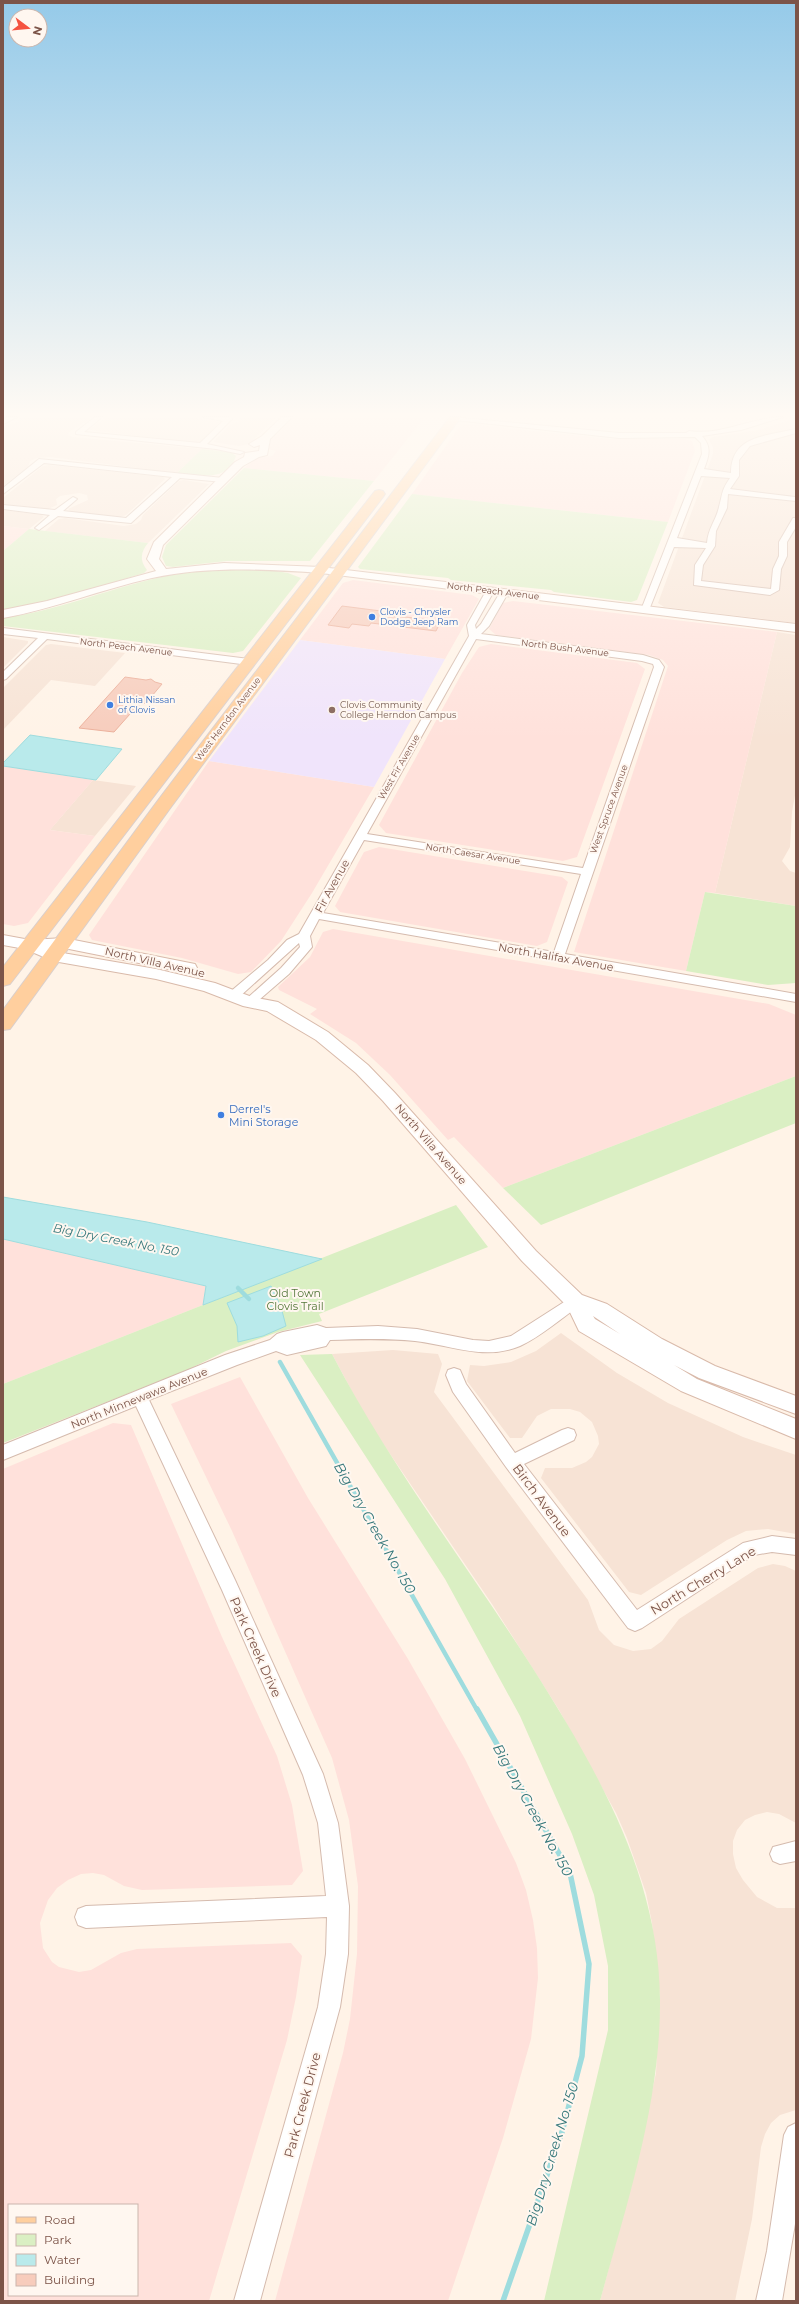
<svg xmlns="http://www.w3.org/2000/svg" width="799" height="2304" font-family="Montserrat,sans-serif">
<style>
.residential{fill:#f7e3d5}
.commercial{fill:#ffe1db;fill-rule:evenodd}
.education{fill:#f0e4fb}
.green{fill:#daefc3}
.water{fill:#b9eaeb;stroke:#9edcde}
.lines{fill:none;stroke-linecap:round;stroke-linejoin:round}
.stream-far1{stroke:#9edcde;stroke-width:4.5}
.stream{stroke:#9edcde;stroke-width:5.5}
.building{fill:#f7ccbc;stroke:#ecaf9a}
.street-casing{stroke:#d5bbae;stroke-width:2}
.secondary-casing{stroke:#d9baaa;stroke-width:2}
.primary-casing{stroke:#dacfcc;stroke-width:2}
.street{fill:#fff;fill-rule:evenodd}
.secondary{fill:#fff;fill-rule:evenodd}
.primary{fill:#ffcf9e;fill-rule:evenodd}
.shop-dot{fill:#3f7fe0;stroke:#fff7f0;stroke-width:1.5}
.education-dot{fill:#8d6e63;stroke:#fff7f0;stroke-width:1.5}
.labels{text-anchor:middle;stroke-width:4;stroke-linejoin:round;paint-order:stroke}
.far-street-label{font-size:9px;fill:#7c5448;stroke:#fff7f0}
.far-shop-label{font-size:9px;fill:#366cbe;stroke:#fff7f0;text-anchor:start}
.far-education-label{font-size:9px;fill:#785e54;stroke:#fff7f0;text-anchor:start}
.street-label{font-size:11px;fill:#7c5448;stroke:#fff7f0}
.shop-label{font-size:11px;fill:#366cbe;stroke:#fff7f0;text-anchor:start}
.park-label{font-size:11px;fill:#537739;stroke:#fff7f0}
.water-label{font-size:12px;font-style:italic;fill:#36787b;stroke:#fff7f0}
.near-street-label{font-size:13px;fill:#7c5448;stroke:#fff7f0}
.near-water-label{font-size:14px;font-style:italic;fill:#36787b;stroke:#fff7f0}
</style>
<rect width="100%" height="100%" fill="#fff3e7"/>
<g class="residential">
<polygon points="22,417 81,417 90,419 69,432 68,435 73,437 202,449 177,473 50,457 37,458 30,461 28,467 3,486 3,426 18,422"/>
<polygon points="107,417 186,417 220,422 200,442 194,443 89,430"/>
<polygon points="239,417 277,417 249,444 239,446 213,442 230,425 240,421"/>
<polygon points="796,418 796,623 664,607 658,603 713,454 713,447 709,440 712,437 759,430"/>
<polygon points="49,465 163,477 165,479 126,515 120,517 71,512 68,509 88,500 87,495 79,493 60,496 56,499 57,505 48,509 3,504 3,498 43,466"/>
<polygon points="184,480 209,484 148,543 45,531 59,519 65,518 124,526 136,524 141,520 143,515 179,481"/>
<polygon points="3,510 42,515 44,517 29,529 3,526"/>
<polygon points="777,632 796,635 796,790 792,812 790,847 782,861 790,871 796,873 796,906 715,893"/>
<polygon points="3,637 28,641 28,643 3,668"/>
<polygon points="51,644 125,653 95,686 51,680 3,730 3,688 46,645"/>
<polygon points="93,780 136,786 95,836 50,830"/>
<polygon points="561,1333 617,1373 668,1403 743,1437 796,1455 796,1534 768,1529 746,1531 727,1540 641,1595 629,1592 541,1478 545,1468 572,1468 586,1462 592,1457 599,1444 598,1436 592,1422 580,1412 570,1409 551,1409 537,1416 522,1438 510,1438 467,1381 470,1365 484,1366 511,1362 536,1351"/>
<polygon points="393,1350 438,1354 442,1364 434,1392 588,1600 599,1630 614,1645 633,1651 651,1649 662,1641 679,1619 758,1568 773,1564 785,1566 796,1571 796,1823 779,1814 767,1812 755,1815 745,1820 737,1830 733,1841 733,1854 736,1868 743,1880 757,1897 777,1908 796,1908 796,2110 780,2115 771,2123 765,2134 761,2147 752,2219 735,2301 600,2301 634,2174 656,2073 660,1997 652,1923 646,1893 627,1838 616,1813 559,1710 492,1604 369,1423 332,1354"/>
</g>
<g class="commercial">
<polygon points="294,417 425,417 374,481 244,468 257,458 272,456 276,451 268,449 266,445"/>
<polygon points="468,424 611,439 685,439 692,441 695,451 668,522 412,494 460,426"/>
<polygon points="3,526 29,529 3,551"/>
<polygon points="353,580 472,595 479,599 445,659 300,640 343,583"/>
<polygon points="513,601 777,632 715,893 705,892 686,971 574,952 668,666 663,660 649,655 496,635 489,629 503,603"/>
<polygon points="491,644 637,663 645,669 577,857 563,861 386,833 379,825 462,673 479,647"/>
<polygon points="209,761 374,787 312,893 281,941 251,972 238,974 182,958 92,940 89,935"/>
<polygon points="3,766 93,780 50,830 95,836 28,923 14,926 3,924"/>
<polygon points="379,847 562,877 568,882 547,942 537,946 340,912 335,906 364,852"/>
<polygon points="333,929 769,1004 796,1015 796,1076 503,1188 454,1137 448,1140 390,1075 356,1043 310,1014 317,1009 279,990 278,987 310,957 323,932"/>
<polygon points="3,1239 206,1286 203,1305 3,1384"/>
<polygon points="240,1377 308,1498 408,1659 465,1759 516,1863 526,1890 533,1920 537,1948 538,1978 531,2039 503,2138 448,2301 275,2301 343,2053 350,2019 357,1954 358,1886 349,1820 332,1758 232,1531 171,1404"/>
<path d="M113,1423L131,1425L222,1637L277,1756L292,1805L303,1871L292,1885L142,1890L124,1886L104,1875L93,1873L81,1874L68,1880L57,1888L48,1900L40,1923L43,1948L52,1962L59,1967L79,1972L91,1970L121,1953L137,1949L291,1943L302,1956L296,1997L287,2040L209,2301H3V1469ZM9,2205H137V2295H9Z"/>
</g>
<polygon class="education" points="300,640 445,659 374,787 209,761"/>
<g class="green">
<path d="M202,449L231,452L236,456C227,483 198,475 177,473Z"/>
<polygon points="244,468 374,481 310,561 227,561 173,567 166,566 162,557 166,545"/>
<polygon points="412,494 668,522 637,600 631,602 554,592 551,590 451,580 448,578 360,569 358,567"/>
<path d="M29,529L148,543C141,552 139,560 147,570L144,573L59,599L3,610V551Z"/>
<path d="M263,569L288,573L301,578L243,651L233,653L3,626V618C56,611 105,590 157,578C191,570 228,569 263,569Z"/>
<polygon points="705,892 796,906 796,983 768,985 686,971"/>
<polygon points="796,1076 796,1123 541,1225 503,1188"/>
<polygon points="456,1205 488,1247 319,1314 322,1321 278,1332 226,1351 185,1371 3,1443 3,1384"/>
<path d="M332,1354C389,1464 465,1562 532,1667C596,1768 659,1875 660,1999C661,2102 627,2203 600,2301H544L608,2030V1966L594,1895L572,1834L520,1716L445,1579L300,1355Z"/>
</g>
<g class="water">
<polygon points="30,735 122,749 96,780 3,766 3,763"/>
<polygon points="3,1197 147,1222 322,1259 203,1305 206,1286 3,1239"/>
<polygon points="271,1286 281,1307 286,1326 263,1336 238,1342 237,1326 227,1303"/>
</g>
<g class="lines">
<g class="stream-far1">
<polyline points="238,1288 249,1299"/>
<polyline points="280,1362 477,1710"/>
</g>
<polyline class="stream" points="477,1709 570,1873 589,1964 582,2056 562,2132 503,2301"/>
</g>
<g class="building">
<polygon points="342,606 381,611 379,614 441,621 436,631 371,623 369,626 352,624 349,628 328,625"/>
<polygon points="125,677 146,680 151,679 155,682 162,684 146,703 138,705 114,732 79,728"/>
</g>
<g class="lines">
<g class="street-casing">
<g id="street">
<polygon points="8,417 17,417 3,424 3,419"/>
<polygon points="95,417 102,417 84,432 200,443 223,421 203,417 229,417 232,419 207,444 244,452 240,454 216,449 76,434 76,432"/>
<path d="M452,417L619,433H686L689,431C722,436 752,417 783,417L741,430L702,436C712,447 709,456 704,469L731,473C731,435 767,436 796,429V433L750,446L739,460V476L730,489L795,497L796,501L728,494L727,508L716,531L715,546L703,565L701,581L771,589L773,569L779,556V542L793,518H796V527L787,542V556L781,569L779,590L770,595L694,585L695,565L706,548L674,547L649,610L645,613L641,610L702,454L701,443L695,437L619,438L455,420ZM701,476L730,478C721,491 723,493 719,507C716,521 708,528 707,543L677,538Z"/>
<polygon points="39,459 223,478 227,480 223,482 180,478 131,523 58,516 39,530 35,528 50,515 3,509 3,505 55,510 73,497 77,499 63,511 126,518 172,477 44,463 3,494 3,488"/>
<path d="M490,588L494,591L475,625L476,629L481,624L501,591L508,593L489,626L481,634L643,655L659,660L664,667L565,954L796,994V1002L319,919L310,936L312,947L289,974L253,1005L249,1006L243,1002L281,968L300,947L299,943L238,998H230L228,995L230,992L268,960L287,940L299,934L469,636L467,625L486,591ZM476,639L642,661L653,664L654,667L583,868L367,834ZM364,840L581,874L554,952L323,913Z"/>
<polygon points="3,628 249,659 254,662 249,665 47,639 6,679 3,680 3,672 38,638 3,634"/>
<path d="M575,1295L580,1297L583,1301L580,1305C562,1318 540,1337 520,1346C484,1361 451,1345 415,1341C387,1338 359,1339 330,1340L326,1346L287,1355L276,1351L237,1365L149,1400L235,1580L323,1774L338,1823L349,1906L348,1954L340,2007L260,2301H234L318,2007L326,1954L327,1917L86,1928L78,1925L75,1917L78,1909L86,1906L326,1896L318,1823L303,1775L222,1590L136,1406L3,1460V1445L225,1355L270,1340L277,1334L283,1332L317,1325L326,1328L378,1326L417,1329L473,1340L489,1341L511,1336Z"/>
<polygon points="454,1368 460,1370 466,1384 515,1453 562,1430 568,1428 574,1430 576,1435 574,1440 524,1464 637,1610 743,1543 772,1536 796,1539 796,1555 772,1552 754,1555 642,1628 635,1631 628,1628 506,1467 453,1392 446,1375 448,1370"/>
<polygon points="796,1841 796,1861 780,1864 773,1861 770,1854 773,1847"/>
<polygon points="796,2123 796,2218 782,2301 756,2301 767,2251 784,2135 788,2127"/>
</g>
</g>
<g class="secondary-casing">
<g id="secondary">
<path d="M282,417H292L270,439L267,455L259,457L243,466L163,545L159,559L166,569L224,563L321,567L796,624V632L321,573C265,569 207,566 152,578C102,589 54,609 3,618V610L47,601L156,571L147,559L154,542L235,462L244,457L245,453L259,451L260,445L254,447L249,444L262,436Z"/>
<path d="M3,935L30,940L64,938L195,964L197,968L195,972L189,973L64,948L51,949L57,952L156,969L215,983L252,997L278,1002L328,1032L368,1065L395,1093L536,1251L582,1295L607,1304L662,1339L715,1366L796,1396V1414L699,1378L674,1365L697,1379L796,1419V1439L681,1391L579,1331L567,1306L522,1261L383,1101L356,1073L316,1040L267,1011L243,1006L204,991L156,979L53,961L25,949L3,945ZM593,1316L620,1334L595,1319Z"/>
</g>
</g>
<g class="primary-casing">
<g id="primary">
<polygon points="450,417 461,417 171,807 10,1029 3,1030 3,1010 159,799"/>
<polygon points="379,490 383,491 385,494 383,497 10,984 3,986 3,967 375,491"/>
</g>
</g>
<use href="#street" class="street"/>
<use href="#secondary" class="secondary"/>
<use href="#primary" class="primary"/>
</g>
<linearGradient id="sky" x2="0" y2="1"><stop stop-color="#95cae9"/><stop offset="0.56" stop-color="#fffaf4"/><stop offset="1" stop-color="#fffaf4" stop-opacity="0"/></linearGradient>
<rect width="799" height="740" fill="url(#sky)"/>
<g class="shop-dot">
<circle cx="372" cy="617" r="4"/>
<circle cx="110" cy="705" r="4"/>
<circle cx="221" cy="1115" r="4"/>
</g>
<circle class="education-dot" cx="332" cy="710" r="4"/>
<g class="labels">
<g class="far-street-label">
<text transform="translate(493 591) rotate(7)" y="3">North Peach Avenue</text>
<text transform="translate(126 647) rotate(7)" y="3">North Peach Avenue</text>
<text transform="translate(565 648) rotate(7)" y="3">North Bush Avenue</text>
<text transform="translate(228 719) rotate(-53)" y="3">West Herndon Avenue</text>
<text transform="translate(399 767) rotate(-60)" y="3">West Fir Avenue</text>
<text transform="translate(609 809) rotate(-70)" y="3">West Spruce Avenue</text>
<text transform="translate(473 854) rotate(9)" y="3">North Caesar Avenue</text>
</g>
<g class="far-shop-label">
<text x="380" y="615">Clovis - Chrysler<tspan x="380" dy="10">Dodge Jeep Ram</tspan></text>
<text x="118" y="703">Lithia Nissan<tspan x="118" dy="10">of Clovis</tspan></text>
</g>
<g class="far-education-label">
<text x="340" y="708">Clovis Community<tspan x="340" dy="10">College Herndon Campus</tspan></text>
</g>
<g class="street-label">
<text transform="translate(332 886) rotate(-61)" y="4">Fir Avenue</text>
<text transform="translate(556 957) rotate(10)" y="4">North Halifax Avenue</text>
<text transform="translate(155 962) rotate(13)" y="4">North Villa Avenue</text>
<text transform="translate(431 1144) rotate(49)" y="4">North Villa Avenue</text>
<text transform="translate(139 1398) rotate(-22)" y="4">North Minnewawa Avenue</text>
</g>
<g class="shop-label">
<text x="229" y="1113">Derrel's<tspan x="229" dy="13">Mini Storage</tspan></text>
</g>
<g class="park-label">
<text x="295" y="1297">Old Town<tspan x="295" dy="13">Clovis Trail</tspan></text>
</g>
<g class="water-label">
<text transform="translate(116 1240) rotate(11)" y="4">Big Dry Creek No. 150</text>
</g>
<g class="near-street-label">
<text transform="translate(542 1500) rotate(53)" y="5">Birch Avenue</text>
<text transform="translate(703 1580) rotate(-31)" y="5">North Cherry Lane</text>
<text transform="translate(256 1647) rotate(66)" y="5">Park Creek Drive</text>
<text transform="translate(302 2105) rotate(-75)" y="5">Park Creek Drive</text>
</g>
<g class="near-water-label">
<text transform="translate(375 1528) rotate(60)" y="5">Big Dry Creek No. 150</text>
<text transform="translate(533 1810) rotate(61)" y="5">Big Dry Creek No. 150</text>
<text transform="translate(552 2154) rotate(-73)" y="5">Big Dry Creek No. 150</text>
</g>
</g>
<rect width="799" height="2304" fill="none" stroke="#7c5448" stroke-width="8"/>
<rect x="8" y="2204" width="130" height="92" fill="#fff7f0" stroke="#cbb6ad"/>
<rect x="16" y="2217" width="20" height="6" fill="#ffcf9e" stroke="#cbb6ad"/>
<text x="44" y="2224" font-size="12" fill="#7c5448">Road</text>
<rect x="16" y="2234" width="20" height="12" fill="#daefc3" stroke="#cbb6ad"/>
<text x="44" y="2244" font-size="12" fill="#7c5448">Park</text>
<rect x="16" y="2254" width="20" height="12" fill="#b9eaeb" stroke="#cbb6ad"/>
<text x="44" y="2264" font-size="12" fill="#7c5448">Water</text>
<rect x="16" y="2274" width="20" height="12" fill="#f7ccbc" stroke="#cbb6ad"/>
<text x="44" y="2284" font-size="12" fill="#7c5448">Building</text>
<g transform="translate(28 28) rotate(106)"><circle r="19" fill="#fff7f0" stroke="#cbb6ad"/>
<path d="M0-3L7 15L0 10L-7 15Z" fill="#f55340"/>
<text y="-6" font-size="11" font-weight="bold" text-anchor="middle" fill="#7c5448">N</text>
</g>
</svg>
